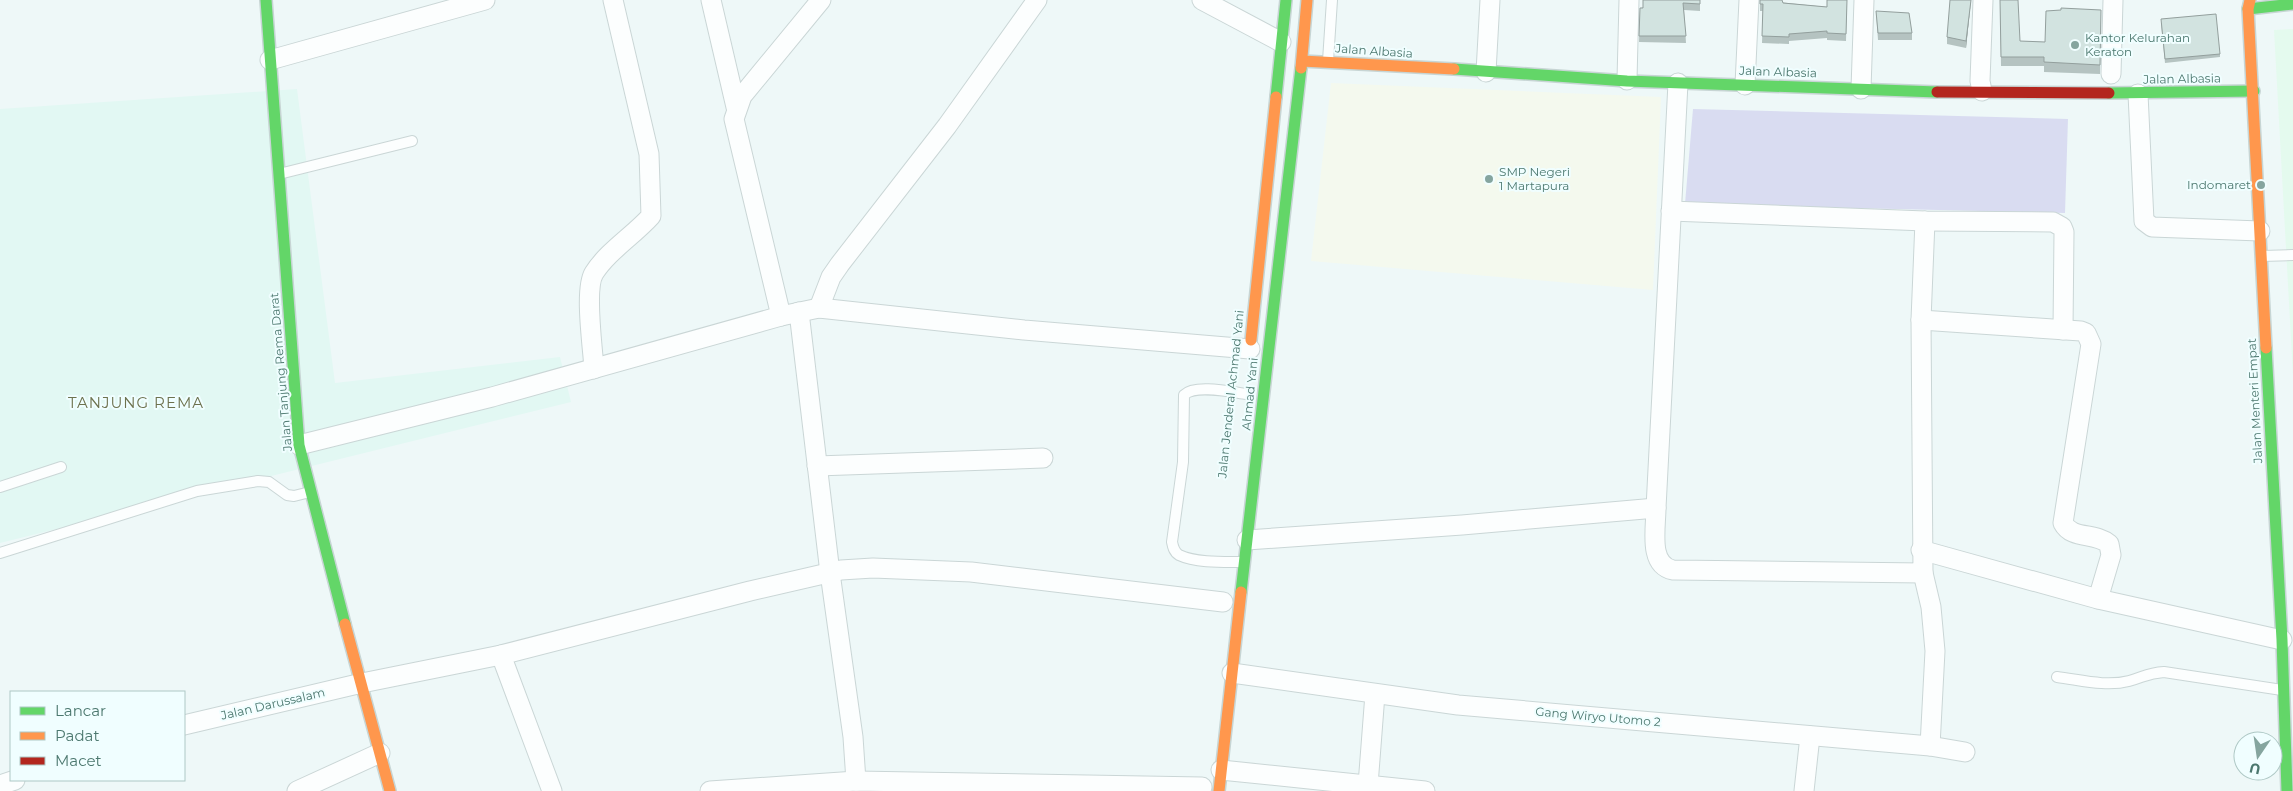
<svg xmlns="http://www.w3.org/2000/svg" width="2293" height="791" font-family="Montserrat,sans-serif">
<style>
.commercial{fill:#e2f8f3}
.education{fill:#f4f9ee}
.medical{fill:#e4faee}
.green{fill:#d9dcf1}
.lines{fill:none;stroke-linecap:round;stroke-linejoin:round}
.lane-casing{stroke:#cad6d6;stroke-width:12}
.street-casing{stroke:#cad6d6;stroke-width:21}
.fast-casing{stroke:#c7d5d4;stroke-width:14}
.slow-casing{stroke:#c7d5d4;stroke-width:14}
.jam-casing{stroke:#c7d5d4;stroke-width:14}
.lane{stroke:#fcfefe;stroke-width:10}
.street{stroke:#fcfefe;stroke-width:19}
.fast{stroke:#63d668;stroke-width:11}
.slow{stroke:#ff974d;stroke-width:11}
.jam{stroke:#b3261e;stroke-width:11}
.wall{fill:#b5c3c1}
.shaded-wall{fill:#939f9d}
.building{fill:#d2e3e0;stroke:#939f9d}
.poi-dot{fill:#85a59f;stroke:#f0feff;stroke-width:2}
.labels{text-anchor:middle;stroke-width:4;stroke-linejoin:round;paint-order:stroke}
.poi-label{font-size:12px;fill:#4c786f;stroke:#f0feff;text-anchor:start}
.street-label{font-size:12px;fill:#4c786f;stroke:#f0feff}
.quarter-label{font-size:15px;letter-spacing:1px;fill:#6d724e;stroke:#f0feff}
</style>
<rect width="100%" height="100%" fill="#eef8f8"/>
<polygon class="commercial" points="297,89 335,383 560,357 571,402 0,543 0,109"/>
<polygon class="education" points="1331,83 1661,97 1653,290 1311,261"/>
<polygon class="medical" points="2293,29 2293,376 2274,30"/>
<polygon class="green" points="1693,109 2068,119 2065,213 1685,204"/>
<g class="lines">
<g class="lane-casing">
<g id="lane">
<polyline points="1328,61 1332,0"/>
<polyline points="279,174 412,141"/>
<polyline points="2262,256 2293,255"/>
<polyline points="0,487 61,467"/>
<polyline points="0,553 197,491 258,481 269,482 287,495 294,496 310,492"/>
<path d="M1242,562C1223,562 1196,563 1179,555C1174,552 1173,547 1172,542L1183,462L1184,395C1195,384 1231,392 1246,394"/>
<path d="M2057,677C2081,680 2106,687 2129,681C2144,677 2147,673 2164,672L2282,690"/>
</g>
</g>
<g class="street-casing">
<g id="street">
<polyline points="711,0 736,107"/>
<polyline points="1202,0 1281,42"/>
<polyline points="270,60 485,0"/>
<polyline points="1486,72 1490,0"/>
<polyline points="2111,74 2113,0"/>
<polyline points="1627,80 1629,0"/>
<path d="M1678,83L1656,508C1656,528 1648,565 1673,570L1923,573L1921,320L1925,221"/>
<polyline points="1745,85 1749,0"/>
<polyline points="1861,89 1864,0"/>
<polyline points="1982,91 1980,81 1983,0"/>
<polyline points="2138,94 2144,221 2152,227 2260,231"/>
<polyline points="1671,211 1925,221 2053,222 2062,227 2064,232 2063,330"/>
<polyline points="819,308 831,277 840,264 947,126 1037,0"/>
<polyline points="799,312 830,573 853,737 856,781"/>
<polyline points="781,316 734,119 742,96 821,0"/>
<path d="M1921,320L2081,331L2086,333L2091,344L2063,523C2072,540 2095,532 2109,544L2111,555L2098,599"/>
<path d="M594,369C593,349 584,289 594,273C608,251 633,236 651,216L649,154L613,0"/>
<polyline points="299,445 492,397 781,316 819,308 1024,330 1250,349"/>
<polyline points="817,466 1043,458"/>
<polyline points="1247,540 1462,525 1656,508"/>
<polyline points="1921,550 2098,599 2282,640"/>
<polyline points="1923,573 1931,607 1935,651 1930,746"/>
<polyline points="501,655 552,791"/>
<polyline points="1232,673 1458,705 1930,746 1965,752"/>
<polyline points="184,725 362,683 501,655 750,591 841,570 873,568 971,572 1223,602"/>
<polyline points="1221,770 1425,791"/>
<polyline points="0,785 15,780"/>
<polyline points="1368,785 1375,694"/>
<polyline points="297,791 380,753"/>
<polyline points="710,791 856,781 1202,787"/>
<polyline points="1804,791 1810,736"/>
</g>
</g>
<g class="fast-casing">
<g id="fast">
<polyline points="266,0 299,445 345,624"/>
<polyline points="2248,9 2293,4"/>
<polyline points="1454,69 1627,81 1937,92"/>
<polyline points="2109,93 2254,91"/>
<polyline points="1276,97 1286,0"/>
<polyline points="2266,348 2282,640 2287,791"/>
<polyline points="1241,592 1301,68"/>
</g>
</g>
<g class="slow-casing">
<g id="slow">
<polyline points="2250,0 2248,9 2266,348"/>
<polyline points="1302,61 1454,69"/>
<polyline points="1301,68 1307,0"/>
<polyline points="1251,340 1276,97"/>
<polyline points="345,624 390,791"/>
<polyline points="1219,791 1241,592"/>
</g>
</g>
<g class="jam-casing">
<polyline id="jam" points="1937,92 2109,93"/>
</g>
<use href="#lane" class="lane"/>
<use href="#street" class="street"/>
<use href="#fast" class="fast"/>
<use href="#slow" class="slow"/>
<use href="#jam" class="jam"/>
</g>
<g class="wall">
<polygon points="1700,0 1700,11 1684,10 1686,43 1639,42 1640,8"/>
<polygon points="1760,0 1827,7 1847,0 1846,41 1827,40 1827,38 1789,41 1789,44 1762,43 1763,11 1760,11"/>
<polygon points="1971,0 1966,48 1947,44 1947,37"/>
<polygon points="2000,0 2020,41 2045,42 2101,10 2100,74 2044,72 2044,66 2001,66"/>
<polygon points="1876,11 1912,33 1912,40 1878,40"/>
<polygon points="2161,23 2220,54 2220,57 2165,63"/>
</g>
<polygon class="shaded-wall" points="1971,0 1966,48 1966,41"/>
<g class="building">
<polygon points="1643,0 1700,0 1700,4 1683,3 1686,36 1639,36 1640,8 1643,8"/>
<polygon points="1760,0 1782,0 1783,3 1827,7 1827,0 1847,0 1846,34 1827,33 1827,31 1789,34 1789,37 1762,36 1763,4 1760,4"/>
<polygon points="1950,0 1971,0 1966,41 1947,37"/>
<polygon points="2000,0 2018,0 2020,41 2045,42 2046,11 2061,10 2061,8 2101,10 2100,65 2044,62 2044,57 2001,57"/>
<polygon points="1876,11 1909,13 1912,33 1878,33"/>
<polygon points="2216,14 2220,54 2165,59 2161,19"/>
</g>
<g class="poi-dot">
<circle cx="2075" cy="45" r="5"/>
<circle cx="1489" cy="179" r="5"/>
<circle cx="2261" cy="185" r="5"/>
</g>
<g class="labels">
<g class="poi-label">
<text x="2085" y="42">Kantor Kelurahan<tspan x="2085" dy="14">Keraton</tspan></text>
<text x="1499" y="176">SMP Negeri<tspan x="1499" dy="14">1 Martapura</tspan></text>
<text x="2251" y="189" text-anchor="end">Indomaret</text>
</g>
<g class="street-label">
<text transform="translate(1374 51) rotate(4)" y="4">Jalan Albasia</text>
<text transform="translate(1778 72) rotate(2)" y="4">Jalan Albasia</text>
<text transform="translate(2182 79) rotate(-1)" y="4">Jalan Albasia</text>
<text transform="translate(281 372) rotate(-95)" y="4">Jalan Tanjung Rema Darat</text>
<text transform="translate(1231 394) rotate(-84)" y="4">Jalan Jenderal Achmad Yani</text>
<text transform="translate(1250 394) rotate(-84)" y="4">Ahmad Yani</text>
<text transform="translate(2255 401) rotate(-93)" y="4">Jalan Menteri Empat</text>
<text transform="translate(273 704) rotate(-13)" y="4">Jalan Darussalam</text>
<text transform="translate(1598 717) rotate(5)" y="4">Gang Wiryo Utomo 2</text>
</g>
<g class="quarter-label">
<text x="136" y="408">TANJUNG REMA</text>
</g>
</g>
<rect x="10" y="691" width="175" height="90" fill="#f0feff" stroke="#aec8c5"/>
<rect x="20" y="707" width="25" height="8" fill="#63d668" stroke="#aec8c5"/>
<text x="55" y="716" font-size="15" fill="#4c786f">Lancar</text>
<rect x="20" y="732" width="25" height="8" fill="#ff974d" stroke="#aec8c5"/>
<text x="55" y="741" font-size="15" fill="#4c786f">Padat</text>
<rect x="20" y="757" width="25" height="8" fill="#b3261e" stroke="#aec8c5"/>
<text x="55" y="766" font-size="15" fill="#4c786f">Macet</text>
<g transform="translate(2258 756) rotate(193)"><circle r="24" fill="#f0feff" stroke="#aec8c5"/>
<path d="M0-4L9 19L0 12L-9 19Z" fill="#85a59f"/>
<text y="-8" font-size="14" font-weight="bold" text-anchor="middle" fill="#4c786f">U</text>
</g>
</svg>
